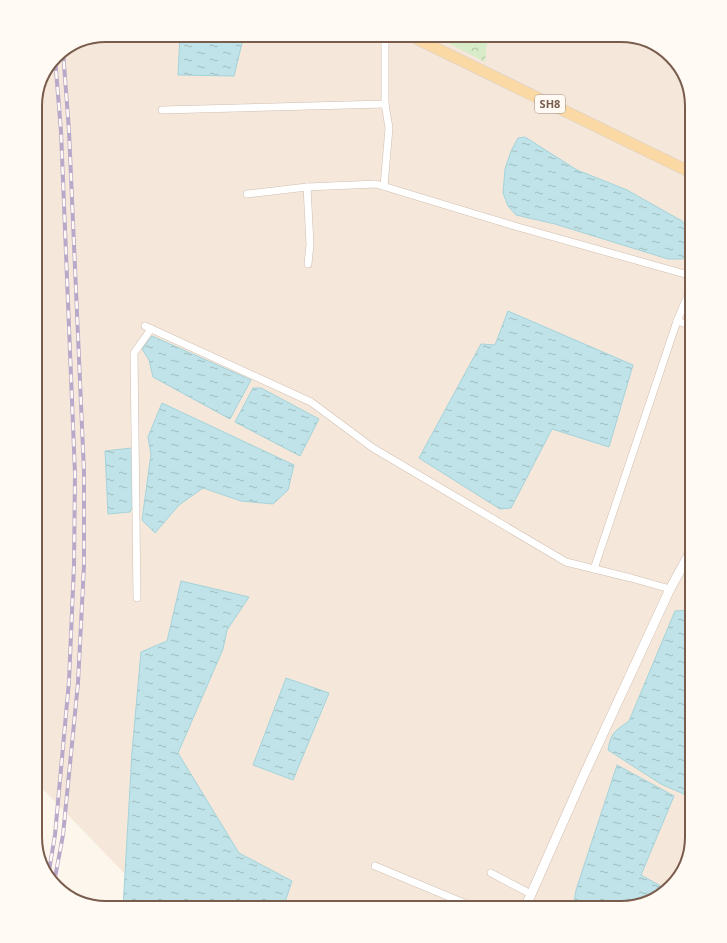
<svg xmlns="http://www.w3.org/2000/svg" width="727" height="943" font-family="'Open Sans',sans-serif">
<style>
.residential{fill:#f5e8da}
.forest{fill:url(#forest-crowns)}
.water{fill:url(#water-ripples);stroke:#a5d3da}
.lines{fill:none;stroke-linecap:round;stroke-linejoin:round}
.minor-casing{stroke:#d1beb0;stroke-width:8}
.tertiary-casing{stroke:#d1beb0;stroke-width:10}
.primary-casing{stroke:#dad1cd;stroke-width:12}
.minor{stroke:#fff;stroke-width:7}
.tertiary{stroke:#fff;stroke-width:9}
.primary{stroke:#fbd9a5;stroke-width:11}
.rail-casing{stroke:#b9a8c9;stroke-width:4}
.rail{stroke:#fffaf3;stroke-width:2.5;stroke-dasharray:8;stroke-linecap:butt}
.labels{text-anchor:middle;stroke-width:3.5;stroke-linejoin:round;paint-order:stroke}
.shield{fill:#fffaf3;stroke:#a28b7f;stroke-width:1}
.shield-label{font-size:11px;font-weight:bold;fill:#7a5c4d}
.rim{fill:none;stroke:#7a5c4d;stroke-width:2}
</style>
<defs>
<pattern id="forest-crowns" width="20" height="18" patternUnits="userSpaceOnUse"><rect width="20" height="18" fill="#d8ecc9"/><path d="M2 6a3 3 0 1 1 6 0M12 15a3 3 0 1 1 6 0" fill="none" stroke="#b4c2a5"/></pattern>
<pattern id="water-ripples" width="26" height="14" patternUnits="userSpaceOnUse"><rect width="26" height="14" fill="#bfe3e8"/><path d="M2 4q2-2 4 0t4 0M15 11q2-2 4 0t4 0" fill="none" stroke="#a0bbbe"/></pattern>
</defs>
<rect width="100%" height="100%" fill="#fdf6ec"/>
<polygon class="residential" points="106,35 625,35 656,44 680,67 692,106 692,837 683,872 660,896 621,908 158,908 35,781 35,101 42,75 59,53"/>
<polygon class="forest" points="432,35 488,35 485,62"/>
<g class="water">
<polygon points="180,35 244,35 234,76 178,75"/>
<polygon points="525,137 577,170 627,190 682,221 691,233 692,249 689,257 682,259 668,259 555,224 516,215 508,206 503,193 505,169 511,151 518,138"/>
<polygon points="508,311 633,365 609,447 552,429 511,508 500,509 419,458 481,344 495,345"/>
<polygon points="152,336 251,380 230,419 153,377 149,360 142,349"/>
<polygon points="253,388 261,388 319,419 300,456 235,422"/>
<polygon points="162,403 294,465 288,490 273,504 241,501 203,488 179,505 155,533 142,520 151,454 148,437"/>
<polygon points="132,448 139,491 130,512 108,514 105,451"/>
<polygon points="181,581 249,597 227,630 223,649 178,753 239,853 292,881 283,908 123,908 132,752 141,652 167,641"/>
<path d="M692,610V782L686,795L661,784L608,750C611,732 615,731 629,721L675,611Z"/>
<polygon points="286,678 329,693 293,780 253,765"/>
<polygon points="617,765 674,796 641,875 666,889 660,896 621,908 573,908 576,890"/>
</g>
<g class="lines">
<g class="minor-casing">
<g id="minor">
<polyline points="162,110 385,104"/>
<polyline points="384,186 389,128 385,104 385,35"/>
<polyline points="307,187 310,244 308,264"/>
<polyline points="247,194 307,187 376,184 518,227 692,276"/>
<polyline points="677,321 692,326"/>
<polyline points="145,326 311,402 373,448 566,562 631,578 670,589"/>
<polyline points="594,569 677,321 692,286"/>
<polyline points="137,598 134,353 151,329"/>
<polyline points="375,866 476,908"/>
<polyline points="491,873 531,894"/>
<polyline points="365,907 367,908"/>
</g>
</g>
<g class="tertiary-casing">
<polyline id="tertiary" points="525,908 583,777 670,589 692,549"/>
</g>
<g class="primary-casing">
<polyline id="primary" points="409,35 692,173"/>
</g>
<use href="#minor" class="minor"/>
<use href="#tertiary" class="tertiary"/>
<use href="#primary" class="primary"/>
<g class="rail-casing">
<g id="rail">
<polyline points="48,877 55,835 69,681 74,565 75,474 61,131 55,58"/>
<polyline points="54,883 63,835 78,683 84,565 84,472 69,131 63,51"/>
</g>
</g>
<use href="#rail" class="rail"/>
</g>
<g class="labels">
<rect class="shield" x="535" y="95" width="30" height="18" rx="3"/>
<g class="shield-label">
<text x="550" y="108">SH8</text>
</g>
</g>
<path d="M0 0H727V943H0ZM106 42H621A64 64 0 0 1 685 106V837A64 64 0 0 1 621 901H106A64 64 0 0 1 42 837V106A64 64 0 0 1 106 42Z" fill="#fffaf3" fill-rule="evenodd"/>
<path class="rim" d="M106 42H621A64 64 0 0 1 685 106V837A64 64 0 0 1 621 901H106A64 64 0 0 1 42 837V106A64 64 0 0 1 106 42Z"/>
</svg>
